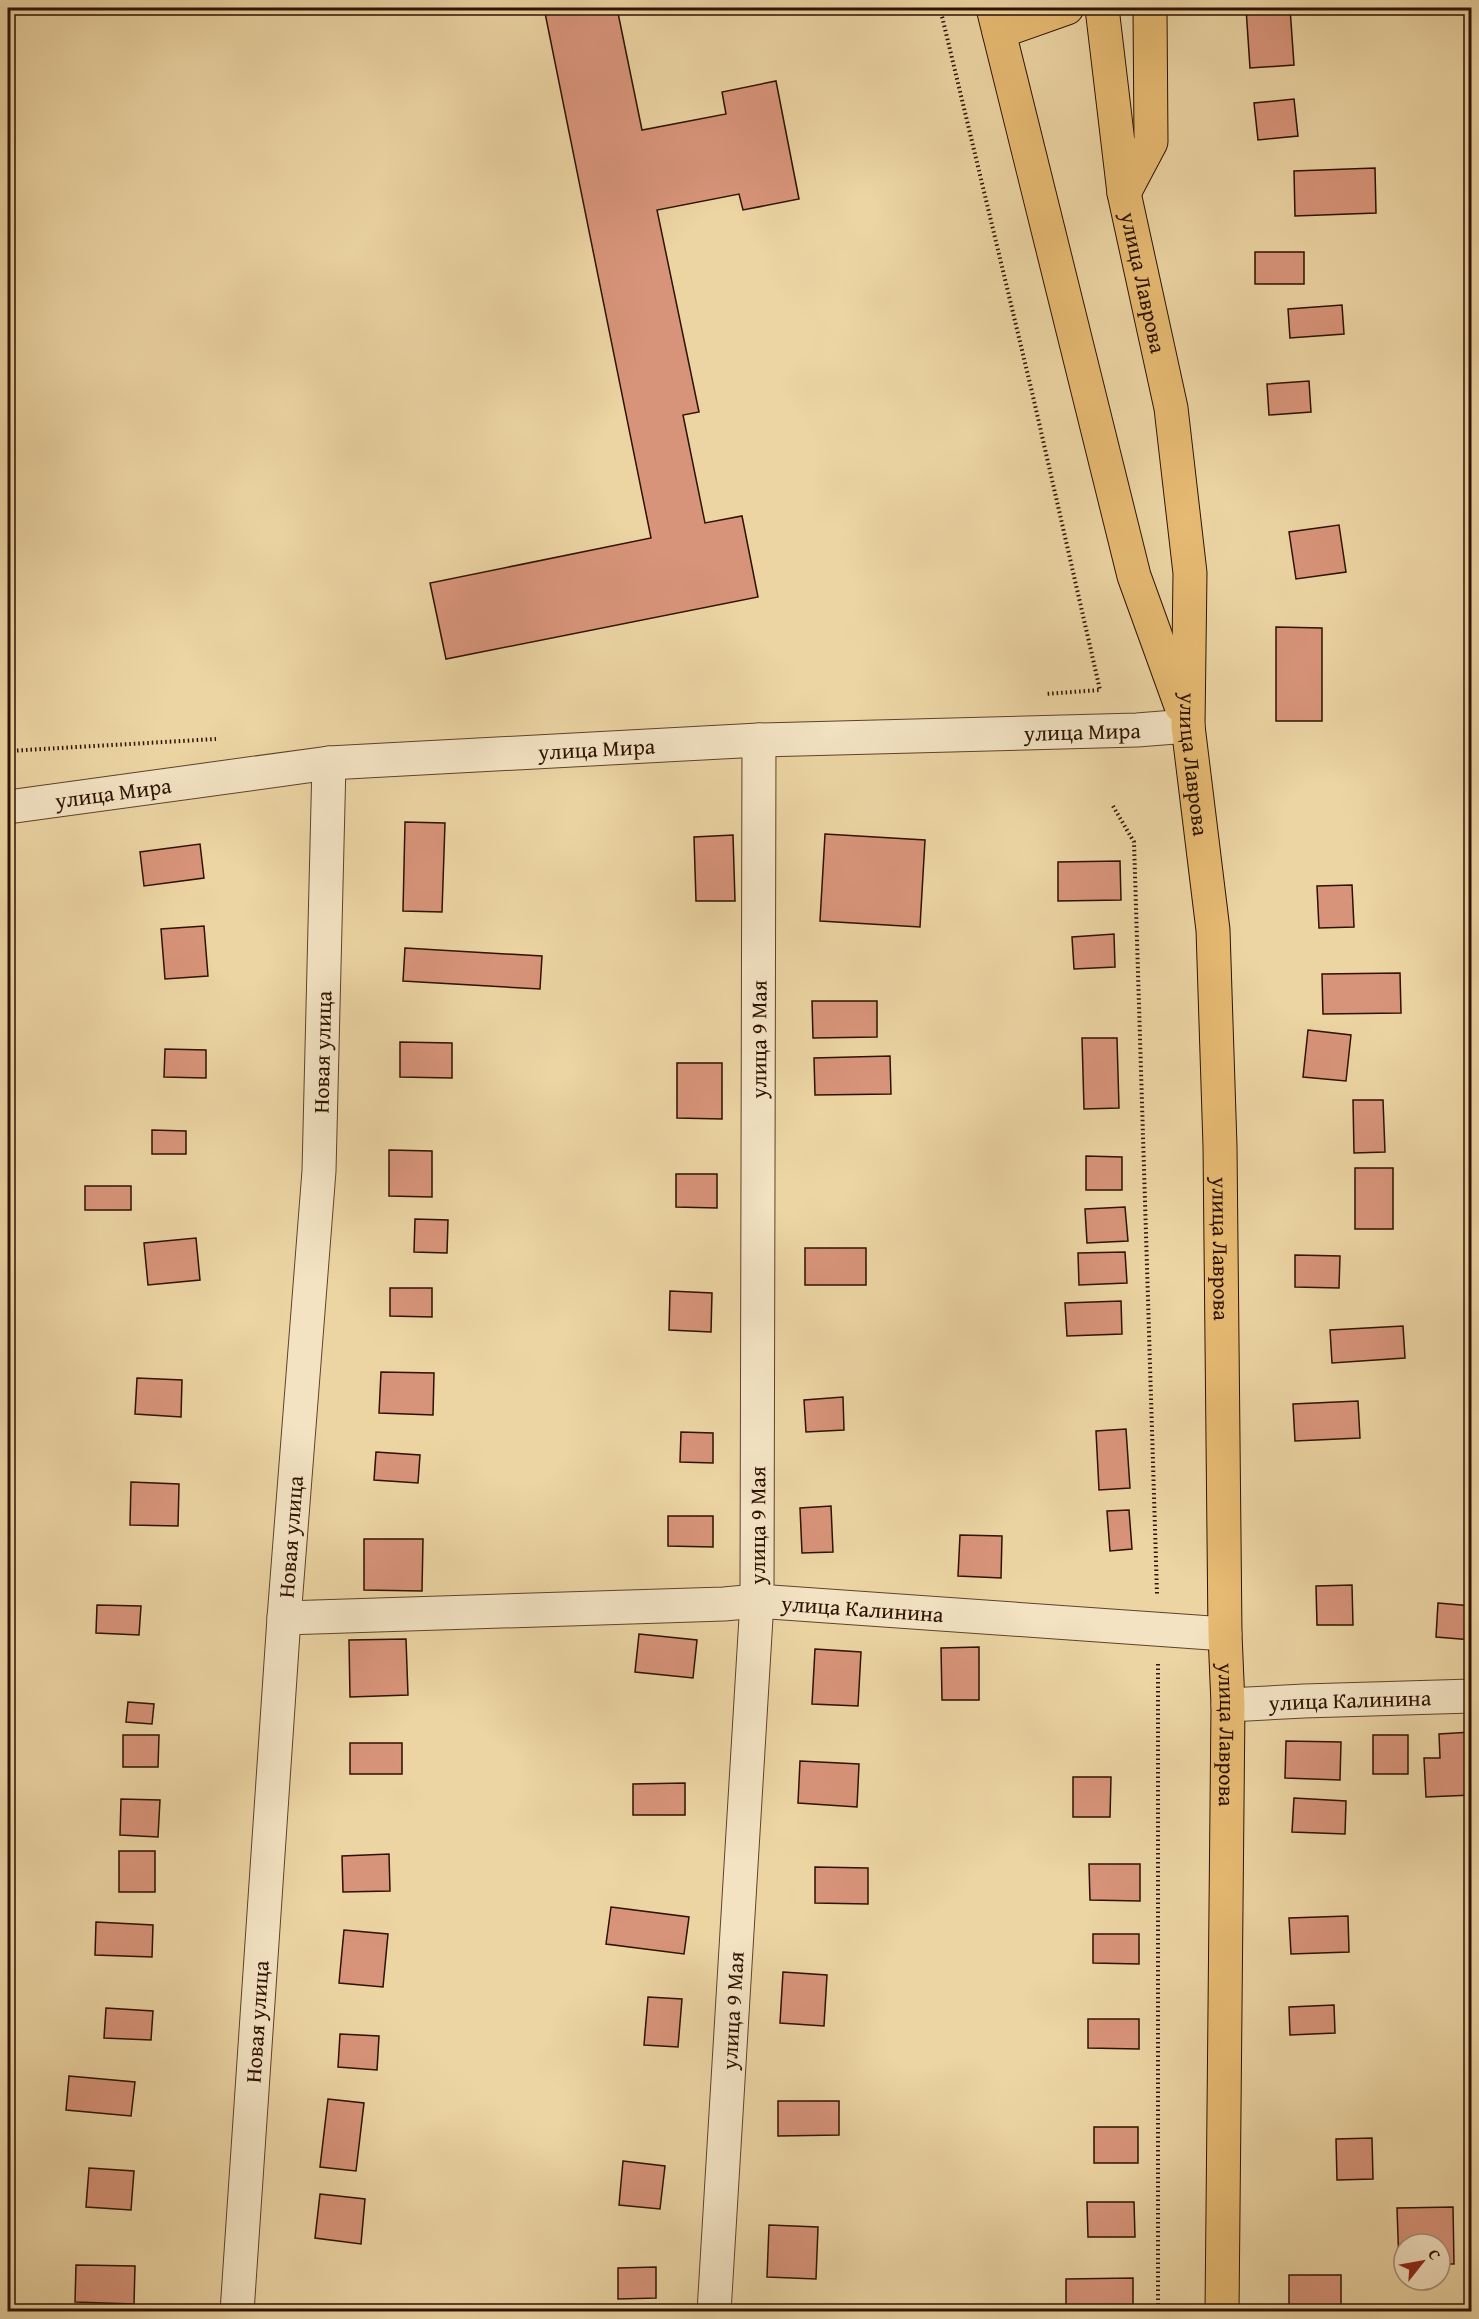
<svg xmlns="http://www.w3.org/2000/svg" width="1479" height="2319" font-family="'Gentium Book Plus',serif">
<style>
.building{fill:#d8947a;stroke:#2e1201;stroke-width:1.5}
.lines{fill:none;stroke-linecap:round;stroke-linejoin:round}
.minor-casing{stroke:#5e422a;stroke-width:35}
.major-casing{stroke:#2e1201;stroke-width:35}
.path{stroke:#2e1201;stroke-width:4;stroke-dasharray:1.5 3;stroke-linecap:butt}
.minor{stroke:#f3e3c3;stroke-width:33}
.major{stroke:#e6ba72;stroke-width:33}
.labels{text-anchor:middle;stroke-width:4.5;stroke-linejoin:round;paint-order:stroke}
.street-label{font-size:22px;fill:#2e1201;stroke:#f3e3c3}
</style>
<rect width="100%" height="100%" fill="#ecd4a3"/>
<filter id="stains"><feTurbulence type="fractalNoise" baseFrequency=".00333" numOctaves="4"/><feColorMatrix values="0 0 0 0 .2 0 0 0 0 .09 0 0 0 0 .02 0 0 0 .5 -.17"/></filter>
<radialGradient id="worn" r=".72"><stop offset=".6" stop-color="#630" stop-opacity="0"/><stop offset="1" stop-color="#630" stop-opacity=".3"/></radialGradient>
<g class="building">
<polygon points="544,8 617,8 642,130 726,114 722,92 776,81 799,199 743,210 739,194 657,210 699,412 683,415 705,523 742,516 758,597 446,659 430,583 651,538"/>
<polygon points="1246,8 1290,8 1294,65 1250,68"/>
<polygon points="1294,99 1298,136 1258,140 1254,103"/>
<polygon points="1375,168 1376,213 1295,216 1294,171"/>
<rect x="1255" y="252" width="49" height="32"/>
<polygon points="1342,305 1344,334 1290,338 1288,309"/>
<polygon points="1309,381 1311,412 1269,415 1267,384"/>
<polygon points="1339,525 1346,572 1296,579 1289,532"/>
<polygon points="1276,627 1322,628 1322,721 1276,721"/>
<polygon points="405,822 445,823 442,912 403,911"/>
<polygon points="825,834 925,840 920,927 820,921"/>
<polygon points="733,835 735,901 696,901 694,837"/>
<polygon points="200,844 204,878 144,886 140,852"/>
<polygon points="1120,861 1121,900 1058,901 1058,862"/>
<polygon points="1352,885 1354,927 1319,928 1317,886"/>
<polygon points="204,926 208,976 165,979 161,929"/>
<polygon points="1114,934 1115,967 1074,969 1072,937"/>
<polygon points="405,948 542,956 540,989 403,981"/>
<polygon points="1400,973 1401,1013 1323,1014 1322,974"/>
<polygon points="812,1001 877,1001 877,1037 813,1038"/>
<polygon points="1308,1030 1351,1035 1346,1081 1303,1077"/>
<polygon points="1082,1038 1117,1038 1119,1108 1084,1109"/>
<polygon points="400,1042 452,1043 452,1078 400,1077"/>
<polygon points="165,1049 206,1050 206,1078 164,1077"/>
<polygon points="890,1056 891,1094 815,1095 814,1058"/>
<polygon points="677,1063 722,1063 722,1119 677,1118"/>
<polygon points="1353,1100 1383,1100 1385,1152 1354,1153"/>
<polygon points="152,1130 186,1131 186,1154 152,1154"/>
<polygon points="389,1150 432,1151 432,1197 389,1196"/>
<polygon points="1086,1156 1122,1157 1122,1190 1086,1190"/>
<rect x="1355" y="1168" width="38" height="61"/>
<polygon points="676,1174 717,1174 717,1208 676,1207"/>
<rect x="85" y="1186" width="46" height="24"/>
<polygon points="1125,1207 1128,1241 1087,1243 1085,1209"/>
<polygon points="415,1219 448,1220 447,1253 414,1252"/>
<polygon points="196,1238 200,1280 148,1285 144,1243"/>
<rect x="805" y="1248" width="61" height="37"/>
<polygon points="1125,1252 1127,1283 1079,1285 1078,1253"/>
<polygon points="1295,1255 1340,1256 1339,1288 1295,1287"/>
<polygon points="390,1288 432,1288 432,1317 390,1316"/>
<polygon points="670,1291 712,1293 711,1332 669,1330"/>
<polygon points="1121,1301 1122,1334 1067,1336 1065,1303"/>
<polygon points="1403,1326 1405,1358 1332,1363 1330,1330"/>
<polygon points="381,1372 434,1373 433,1415 379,1413"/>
<polygon points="137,1378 182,1380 181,1417 135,1414"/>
<polygon points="843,1397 844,1430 806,1432 804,1400"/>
<polygon points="1358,1401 1360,1438 1295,1441 1293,1404"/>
<polygon points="1126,1429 1130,1488 1099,1490 1096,1431"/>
<polygon points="681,1432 713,1433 713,1463 680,1462"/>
<polygon points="376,1452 420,1455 418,1483 374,1480"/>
<polygon points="131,1482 179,1484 178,1526 130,1525"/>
<polygon points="831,1506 833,1552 802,1553 800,1508"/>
<polygon points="1129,1510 1132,1549 1110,1551 1107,1511"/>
<polygon points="668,1516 713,1516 713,1547 668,1546"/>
<polygon points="960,1535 1002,1536 1001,1578 958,1576"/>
<polygon points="364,1539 423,1539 422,1591 364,1590"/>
<polygon points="1352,1585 1353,1625 1317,1625 1316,1586"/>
<polygon points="1438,1603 1472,1606 1472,1640 1436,1637"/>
<polygon points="97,1605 141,1606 139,1635 96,1633"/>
<polygon points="639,1634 697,1640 693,1678 635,1672"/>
<polygon points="406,1639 408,1695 350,1697 349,1640"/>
<polygon points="979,1647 979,1700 942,1700 941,1648"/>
<polygon points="815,1649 861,1652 858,1706 812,1704"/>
<polygon points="128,1702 154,1704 152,1724 126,1722"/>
<polygon points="1472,1732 1472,1795 1426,1797 1424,1758 1440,1758 1439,1734"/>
<polygon points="123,1735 159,1735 158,1767 123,1767"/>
<rect x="1373" y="1735" width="35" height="39"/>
<polygon points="1286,1741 1341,1742 1340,1780 1285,1778"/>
<rect x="350" y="1743" width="52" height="31"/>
<polygon points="800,1761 859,1764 857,1807 798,1803"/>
<polygon points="1073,1777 1111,1777 1110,1817 1073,1817"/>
<polygon points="685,1783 685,1815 633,1815 633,1784"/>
<polygon points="1294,1798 1346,1801 1345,1834 1292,1832"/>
<polygon points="121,1799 160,1800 158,1837 120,1835"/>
<rect x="119" y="1851" width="36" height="41"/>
<polygon points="389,1854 390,1891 343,1892 342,1856"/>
<polygon points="1089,1864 1140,1864 1140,1901 1090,1900"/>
<polygon points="815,1867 868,1868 868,1904 815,1903"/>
<polygon points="611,1907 689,1917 684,1954 606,1944"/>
<polygon points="1348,1916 1349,1952 1291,1954 1289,1918"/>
<polygon points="96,1922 153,1925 152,1957 95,1955"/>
<polygon points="344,1930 388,1934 383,1987 339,1983"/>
<polygon points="1093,1934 1139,1934 1139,1964 1093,1963"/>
<polygon points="783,1972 827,1975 824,2026 780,2023"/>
<polygon points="648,1997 682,1999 678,2047 644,2045"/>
<polygon points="1334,2005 1335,2033 1290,2035 1289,2007"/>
<polygon points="106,2008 153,2011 151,2040 104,2038"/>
<polygon points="1088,2019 1139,2019 1139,2049 1088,2048"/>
<polygon points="340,2034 379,2036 377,2070 338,2067"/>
<polygon points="69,2076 135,2082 131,2116 66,2110"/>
<polygon points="328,2099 364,2103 356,2171 320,2167"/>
<polygon points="778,2101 839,2101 839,2135 778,2136"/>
<rect x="1094" y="2127" width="44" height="36"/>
<polygon points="1372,2138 1373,2179 1337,2180 1336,2139"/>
<polygon points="623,2161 665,2166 660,2209 619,2205"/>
<polygon points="89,2168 134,2171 131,2210 86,2207"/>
<polygon points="320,2194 365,2199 361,2244 315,2238"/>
<polygon points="1087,2202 1134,2202 1135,2237 1088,2237"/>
<polygon points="1453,2207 1454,2264 1440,2264 1440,2244 1404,2244 1404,2265 1399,2265 1397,2208"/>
<polygon points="769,2225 818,2227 816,2279 767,2277"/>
<polygon points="76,2265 135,2266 134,2304 75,2302"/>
<polygon points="656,2267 656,2298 618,2299 618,2268"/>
<rect x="1289" y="2275" width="52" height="37"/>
<polygon points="1133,2278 1133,2310 1066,2310 1066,2279"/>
<polygon points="760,2305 813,2306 812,2312 760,2312"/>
</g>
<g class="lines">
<g class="minor-casing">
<g id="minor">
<path id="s1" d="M8,807L329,763L759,740L1137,730L1188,726"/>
<path id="s2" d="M284,1618L724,1604L757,1601L1225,1634"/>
<path id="s3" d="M1228,1705L1304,1701L1472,1696"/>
<path id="s4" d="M237,2312L284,1618L319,1171L329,763"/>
<path id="s5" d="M714,2312L757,1601L759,740"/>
</g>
</g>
<g class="major-casing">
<g id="major">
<polyline points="993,8 1134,576 1181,706"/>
<path id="s6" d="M1102,8L1124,193L1171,408L1190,573L1188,726L1213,930L1220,1146L1225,1634L1228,1705L1222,2312"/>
<polyline points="999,32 1067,8"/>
<polyline points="1124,193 1151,142 1150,8"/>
</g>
</g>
<g class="path">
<polyline points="940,8 1032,392 1100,690 1045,694"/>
<polyline points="8,751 216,739"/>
<polyline points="1113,806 1134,842 1157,1594"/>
<polyline points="1158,1664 1158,2312"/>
</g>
<use href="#minor" class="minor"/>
<use href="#major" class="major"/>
</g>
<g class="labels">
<g class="street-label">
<text dy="8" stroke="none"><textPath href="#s6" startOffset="278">улица Лаврова</textPath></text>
<text dy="8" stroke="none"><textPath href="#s1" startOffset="1078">улица Мира</textPath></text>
<text dy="8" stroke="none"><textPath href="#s1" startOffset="592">улица Мира</textPath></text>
<text dy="8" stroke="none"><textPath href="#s6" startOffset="764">улица Лаврова</textPath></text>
<text dy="8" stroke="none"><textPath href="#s1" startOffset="106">улица Мира</textPath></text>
<text dy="8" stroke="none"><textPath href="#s5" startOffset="1274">улица 9 Мая</textPath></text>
<text dy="8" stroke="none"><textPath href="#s4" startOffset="1263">Новая улица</textPath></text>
<text dy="8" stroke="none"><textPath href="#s6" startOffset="1250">улица Лаврова</textPath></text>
<text dy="8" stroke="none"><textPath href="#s5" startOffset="788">улица 9 Мая</textPath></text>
<text dy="8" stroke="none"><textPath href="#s4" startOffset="777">Новая улица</textPath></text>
<text dy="8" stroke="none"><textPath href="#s2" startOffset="579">улица Калинина</textPath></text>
<text dy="8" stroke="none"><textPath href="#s3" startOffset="122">улица Калинина</textPath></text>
<text dy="8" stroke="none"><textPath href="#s6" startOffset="1736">улица Лаврова</textPath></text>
<text dy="8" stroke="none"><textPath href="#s5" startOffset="302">улица 9 Мая</textPath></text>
<text dy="8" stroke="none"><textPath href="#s4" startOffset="291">Новая улица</textPath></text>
</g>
</g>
<rect width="1479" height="2319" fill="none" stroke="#ecd4a3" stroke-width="30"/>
<rect x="9" y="9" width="1461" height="2301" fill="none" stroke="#2e1201" stroke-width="3"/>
<rect x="15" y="15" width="1449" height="2289" fill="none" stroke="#2e1201" stroke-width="1.5"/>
<g transform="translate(1422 2262) rotate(59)"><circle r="28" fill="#f3e3c3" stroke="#a48f75" stroke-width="1.5"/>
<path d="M0-4.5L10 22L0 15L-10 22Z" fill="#8f2418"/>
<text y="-9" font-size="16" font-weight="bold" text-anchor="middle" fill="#2e1201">С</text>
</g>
<rect width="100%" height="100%" filter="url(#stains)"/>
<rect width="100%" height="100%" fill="url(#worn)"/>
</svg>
